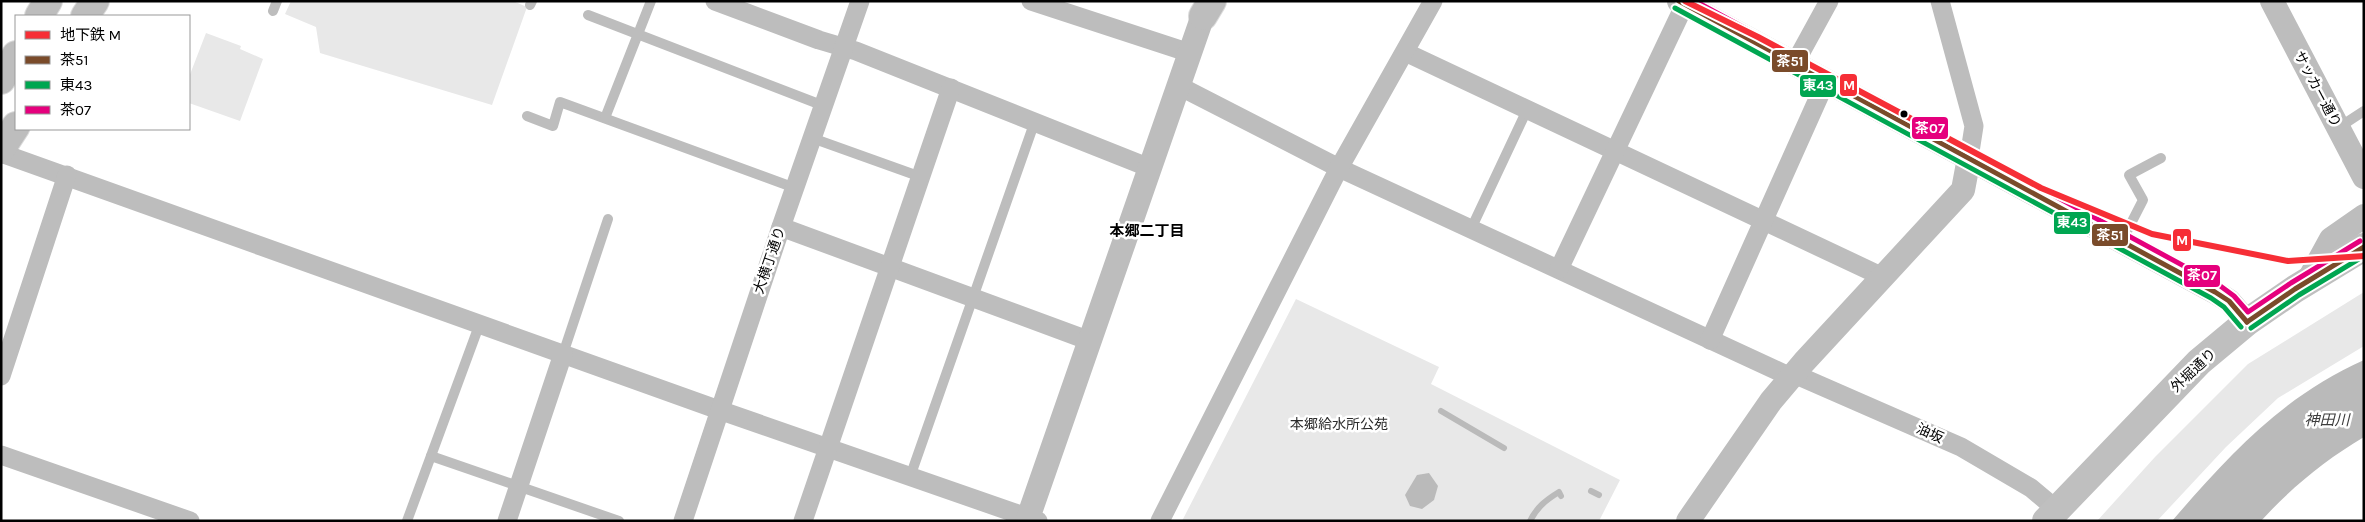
<svg xmlns="http://www.w3.org/2000/svg" width="2365" height="522" font-family="Karla,'Noto Sans JP',sans-serif">
<style>
.green{fill:#e8e8e8}
.water{fill:#bababa}
.lines{fill:none;stroke-linecap:round;stroke-linejoin:round}
.stream{stroke:#bababa;stroke-width:6}
.trunk-casing{stroke:#dbdbdb;stroke-width:30}
.service{stroke:#bdbdbd;stroke-width:10}
.minor{stroke:#bdbdbd;stroke-width:19}
.tertiary{stroke:#bdbdbd;stroke-width:24}
.secondary{stroke:#bfbfbf;stroke-width:28}
.trunk{stroke:#bdbdbd;stroke-width:28}
.bus-1-casing{stroke:#fff;stroke-width:9}
.bus-2-casing{stroke:#fff;stroke-width:9}
.bus-3-casing{stroke:#fff;stroke-width:9}
.bus-1{stroke:#7a4b2a;stroke-width:5}
.bus-2{stroke:#00a651;stroke-width:5}
.bus-3{stroke:#e5007d;stroke-width:5}
.metro-1-casing{stroke:#fff;stroke-width:10}
.metro-1{stroke:#f62e36;stroke-width:6}
.bus-dot{fill:#000;stroke:#fff;stroke-width:2}
.labels{text-anchor:middle;stroke-width:5;stroke-linejoin:round;paint-order:stroke}
.street-label{font-size:14px;fill:#000;stroke:#fff}
.park-label{font-size:14px;fill:#2c2c2c;stroke:#fff}
.neighbourhood-label{font-size:15px;font-weight:bold;fill:#000;stroke:#fff}
.water-label{font-size:15px;font-style:italic;fill:#3d3d3d;stroke:#fff}
.line-badge{stroke:#fff;stroke-width:2}
.badge-label{font-size:14px;text-anchor:middle;font-weight:bold;fill:#fff}
</style>
<rect width="100%" height="100%" fill="#fff"/>
<g class="green">
<polygon points="291,1 513,1 527,7 492,105 320,53 316,27 285,14"/>
<polygon points="206,33 241,46 240,49 263,59 240,121 189,103 189,77"/>
<polygon points="2364,292 2364,346 2278,398 2226,447 2157,521 2097,521 2155,457 2248,364"/>
<polygon points="1296,299 1439,367 1431,384 1620,480 1599,521 1182,521"/>
</g>
<g class="water">
<path d="M2364,360V437C2325,460 2291,488 2261,521H2172C2229,455 2283,396 2364,360Z"/>
<polygon points="1429,473 1438,486 1434,500 1422,509 1410,506 1405,495 1417,475"/>
</g>
<g class="lines">
<g class="stream">
<polyline points="1441,411 1504,448"/>
<polyline points="1591,491 1599,495"/>
<path d="M1530,521C1537,507 1546,500 1559,492L1561,496"/>
</g>
<g class="trunk-casing">
<g id="trunk">
<polyline points="39,16 48,1"/>
<polyline points="85,16 95,1"/>
<polyline points="1203,16 1212,1"/>
<polyline points="1,80 16,55"/>
<polyline points="1,149 16,126"/>
</g>
</g>
<g class="service">
<polyline points="530,5 532,1"/>
<polyline points="273,11 277,1"/>
<polyline points="588,15 824,106"/>
<polyline points="527,116 553,126 560,102 795,188"/>
<polyline points="605,118 651,1"/>
<polyline points="2338,128 2364,111"/>
<polyline points="812,138 921,177"/>
<polyline points="1471,229 1527,110"/>
<polyline points="2122,241 2143,200 2129,175 2161,158"/>
<polyline points="563,354 608,219"/>
<polyline points="431,456 619,521"/>
<polyline points="910,477 1035,121"/>
<polyline points="407,521 480,323"/>
</g>
<g class="minor">
<polyline points="715,1 819,40 856,51 1150,168"/>
<polyline points="1031,1 1190,53"/>
<polyline points="1940,1 1974,126 1969,158"/>
<polyline points="1405,52 1883,277"/>
<polyline points="1795,63 1829,1"/>
<polyline points="1179,86 1339,168 1791,377"/>
<polyline points="1,153 719,410 1038,521"/>
<polyline points="781,227 1090,341"/>
<polyline points="1559,269 1685,4"/>
<polyline points="1710,340 1826,81"/>
<polyline points="1794,374 1961,447 2031,488 2056,509"/>
<polyline points="1,376 67,175"/>
<polyline points="1,455 190,521"/>
<polyline points="507,521 563,354"/>
<polyline points="683,521 781,227 860,1"/>
<polyline points="803,521 951,88"/>
<polyline points="1160,521 1339,168 1433,1"/>
</g>
<g class="tertiary">
<polyline points="1679,1 2215,292 2229,301 2247,322"/>
<polyline points="2272,1 2364,177"/>
<polyline points="2308,281 2331,239 2364,216"/>
<polyline points="1027,521 1208,1"/>
<polyline points="1688,521 1771,401 1804,362 1963,190 1969,158"/>
</g>
<polyline class="secondary" points="2046,521 2199,362 2247,322 2295,289 2364,247"/>
<use href="#trunk" class="trunk"/>
<g class="bus-1-casing">
<g id="bus-1">
<polyline points="1679,1 2215,292 2229,301 2247,322"/>
<polyline points="2247,322 2295,289 2364,247"/>
</g>
</g>
<g class="bus-2-casing">
<g id="bus-2">
<polyline points="1675,8 2211,298 2224,307 2241,327"/>
<polyline points="2251,328 2299,295 2364,256"/>
</g>
</g>
<g class="bus-3-casing">
<polyline id="bus-3" points="1695,1 2219,285 2234,296 2248,312 2291,283 2360,241"/>
</g>
<use href="#bus-1" class="bus-1"/>
<use href="#bus-2" class="bus-2"/>
<use href="#bus-3" class="bus-3"/>
<g class="metro-1-casing">
<polyline id="metro-1" points="1685,1 1758,37 2041,188 2152,234 2288,261 2364,256"/>
</g>
<use href="#metro-1" class="metro-1"/>
</g>
<circle class="bus-dot" cx="1904" cy="114" r="4.5"/>
<g class="labels">
<g class="street-label">
<text transform="translate(2318 89) rotate(62)" y="5">サッカー通り</text>
<text transform="translate(769 260) rotate(-71)" y="5">大横丁通り</text>
<text transform="translate(2193 370) rotate(-43)" y="5">外堀通り</text>
<text transform="translate(1930 433) rotate(24)" y="5">油坂</text>
</g>
<g class="park-label">
<text x="1339" y="429">本郷給水所公苑</text>
</g>
<g class="neighbourhood-label">
<text x="1147" y="236">本郷二丁目</text>
</g>
<g class="water-label">
<text x="2327" y="425">神田川</text>
</g>
</g>
<g class="line-badge">
<rect x="1771" y="49" width="38" height="24" rx="5" fill="#7a4b2a"/>
<rect x="1839" y="73" width="19" height="24" rx="5" fill="#f62e36"/>
<rect x="1799" y="74" width="38" height="24" rx="5" fill="#00a651"/>
<rect x="1911" y="116" width="38" height="24" rx="5" fill="#e5007d"/>
<rect x="2053" y="211" width="38" height="24" rx="5" fill="#00a651"/>
<rect x="2091" y="223" width="38" height="24" rx="5" fill="#7a4b2a"/>
<rect x="2172" y="228" width="20" height="24" rx="5" fill="#f62e36"/>
<rect x="2183" y="264" width="38" height="24" rx="5" fill="#e5007d"/>
</g>
<g class="badge-label">
<text x="1790" y="66">茶51</text>
<text x="1849" y="90">M</text>
<text x="1818" y="90">東43</text>
<text x="1930" y="133">茶07</text>
<text x="2072" y="227">東43</text>
<text x="2110" y="240">茶51</text>
<text x="2182" y="245">M</text>
<text x="2202" y="280">茶07</text>
</g>
<rect width="2365" height="522" fill="none" stroke="#000000" stroke-width="5"/>
<rect x="15" y="15" width="175" height="115" fill="#ffffff" stroke="#999999"/>
<rect x="25" y="31" width="25" height="8" fill="#f62e36" stroke="#999999"/>
<text x="60" y="40" font-size="15" fill="#000000">地下鉄 M</text>
<rect x="25" y="56" width="25" height="8" fill="#7a4b2a" stroke="#999999"/>
<text x="60" y="65" font-size="15" fill="#000000">茶51</text>
<rect x="25" y="81" width="25" height="8" fill="#00a651" stroke="#999999"/>
<text x="60" y="90" font-size="15" fill="#000000">東43</text>
<rect x="25" y="106" width="25" height="8" fill="#e5007d" stroke="#999999"/>
<text x="60" y="115" font-size="15" fill="#000000">茶07</text>
</svg>
